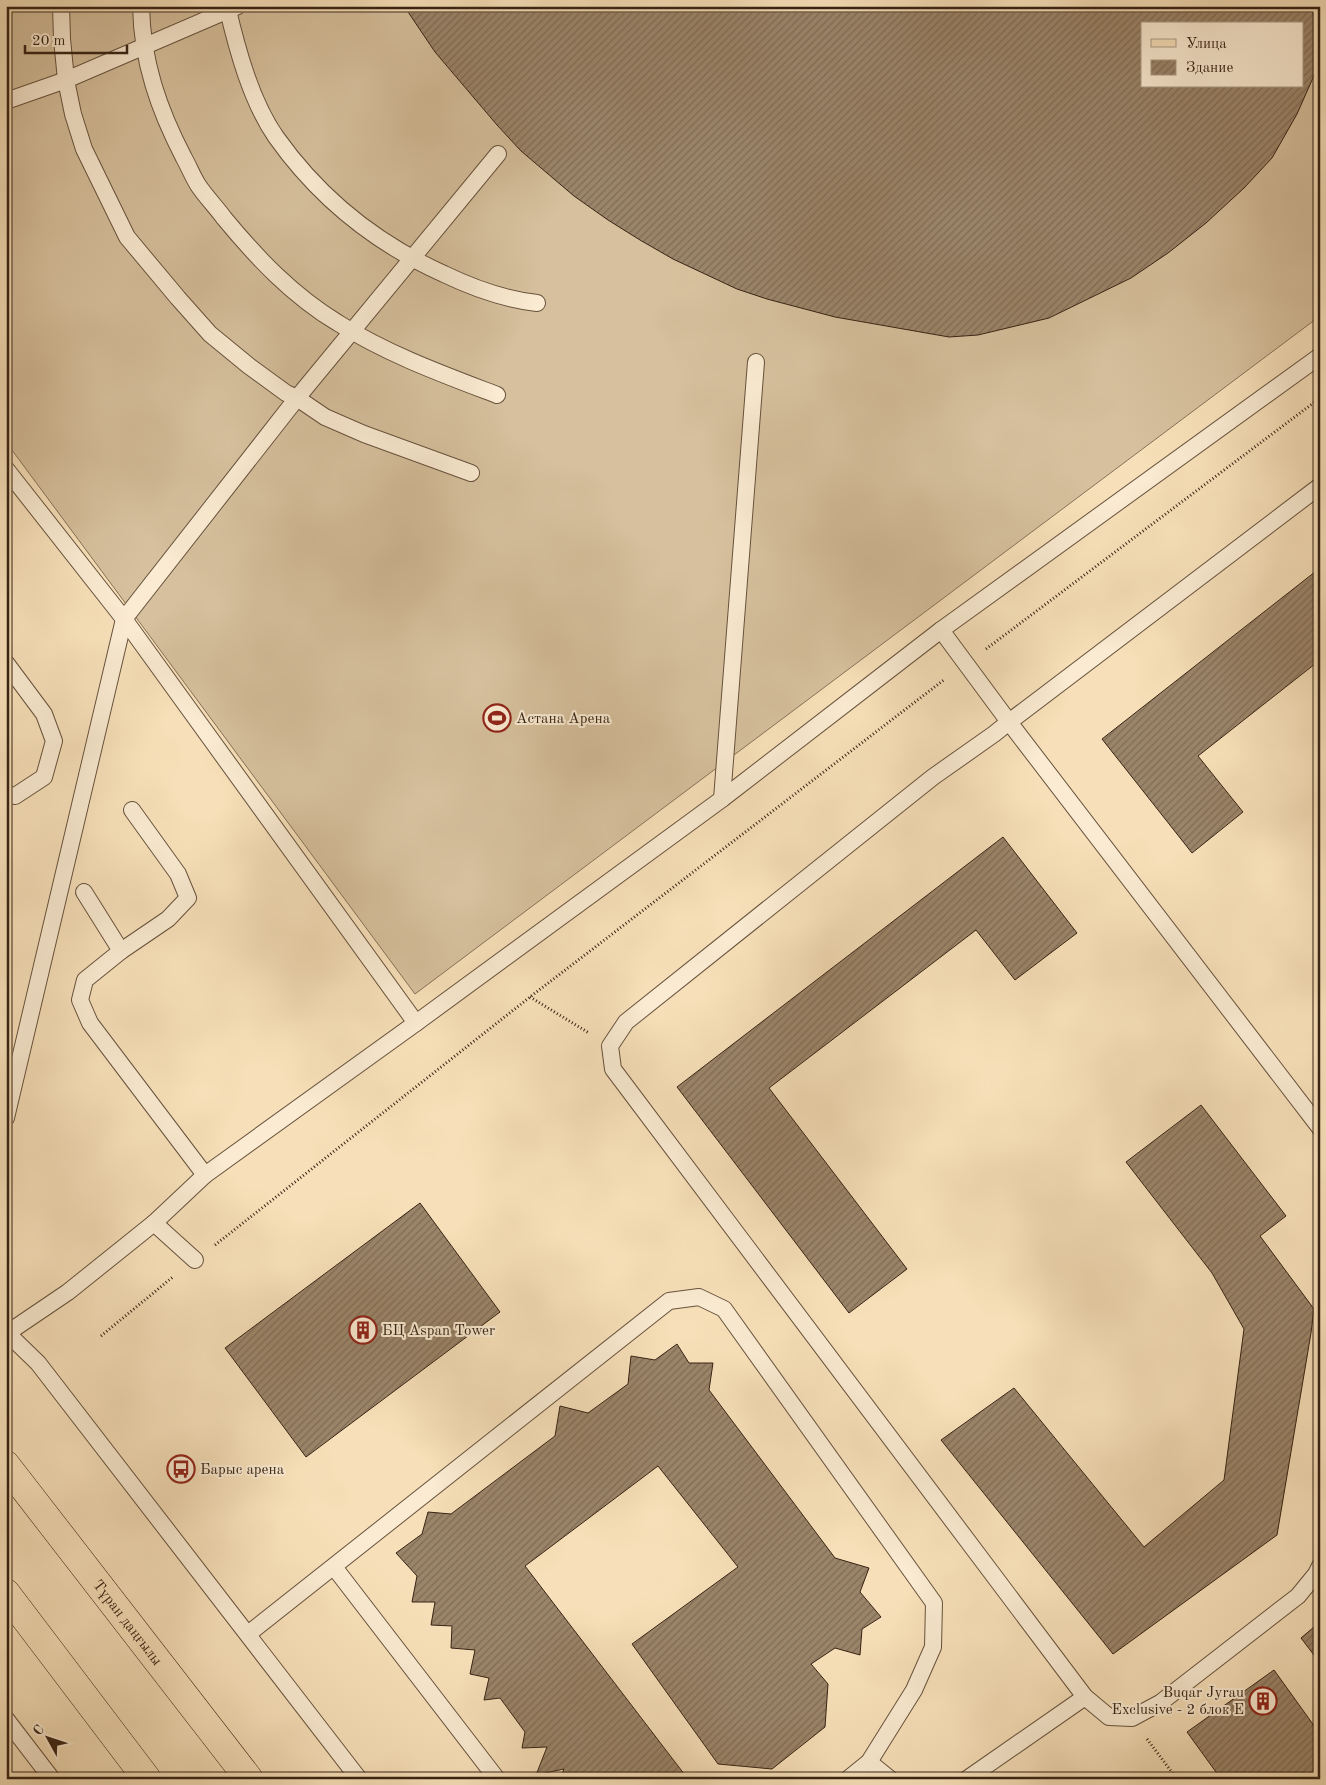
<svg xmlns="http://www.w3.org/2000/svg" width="1326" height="1785" font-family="'Old Standard TT',serif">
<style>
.garden{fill:#d6c09d;stroke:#867258;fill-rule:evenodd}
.building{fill:url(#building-hatch);stroke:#372314;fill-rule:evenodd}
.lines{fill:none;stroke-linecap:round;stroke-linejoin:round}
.service-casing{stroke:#67523d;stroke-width:18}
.primary-casing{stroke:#372314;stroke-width:29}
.path{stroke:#372314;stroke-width:3;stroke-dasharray:1 2.5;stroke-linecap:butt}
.service{stroke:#faebd2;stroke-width:16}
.primary{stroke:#f7e0b9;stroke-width:28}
.labels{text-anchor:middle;stroke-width:4;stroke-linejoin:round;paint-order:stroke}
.poi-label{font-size:15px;fill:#372314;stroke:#faebd2;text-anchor:start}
.street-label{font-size:15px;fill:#372314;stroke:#faebd2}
</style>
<defs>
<pattern id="building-hatch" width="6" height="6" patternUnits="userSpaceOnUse" patternTransform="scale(1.25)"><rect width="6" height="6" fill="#9b856a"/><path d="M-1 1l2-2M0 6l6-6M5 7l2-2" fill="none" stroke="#7f6c56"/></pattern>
</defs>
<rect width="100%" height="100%" fill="#f7e0b9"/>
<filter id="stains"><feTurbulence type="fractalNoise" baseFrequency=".004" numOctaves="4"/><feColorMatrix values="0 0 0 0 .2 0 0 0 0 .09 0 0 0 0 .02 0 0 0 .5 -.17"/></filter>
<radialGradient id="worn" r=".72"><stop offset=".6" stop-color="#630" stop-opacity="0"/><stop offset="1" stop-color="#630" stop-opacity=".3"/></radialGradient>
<path class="garden" d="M6,6H1320V316L415,994L6,442ZM1142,24H1302V86H1142Z"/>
<g class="building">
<path d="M404,6H1320V56L1316,71L1297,114L1272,158L1244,188L1206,223L1168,253L1131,278L1049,318L978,335L949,337L835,317L767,299L737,289L673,259L640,240L608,220L574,196L521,151L497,125L435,52ZM1142,24H1302V86H1142Z"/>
<polygon points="1320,568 1320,660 1198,756 1243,812 1192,853 1102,739"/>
<polygon points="1003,837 1077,933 1015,980 976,930 769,1088 907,1269 849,1313 677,1087"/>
<polygon points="1201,1105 1286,1216 1260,1236 1314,1309 1311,1333 1277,1535 1113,1654 941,1440 1014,1388 1144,1547 1224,1480 1244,1329 1212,1273 1126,1162"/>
<polygon points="420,1203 500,1312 306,1457 225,1348"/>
<polygon points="677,1344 689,1363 713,1363 709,1390 835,1558 869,1568 860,1592 881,1617 862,1629 860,1655 835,1648 811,1664 828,1684 825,1727 772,1769 718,1764 632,1644 738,1567 658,1466 525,1566 688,1779 560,1779 564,1769 536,1775 547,1747 522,1748 525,1732 500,1698 484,1700 489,1678 470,1674 475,1650 451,1648 452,1626 431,1625 435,1602 412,1602 417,1576 396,1553 422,1534 428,1512 451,1514 555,1436 560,1406 588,1413 628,1384 631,1356 655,1360"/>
<polygon points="1320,1622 1320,1663 1301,1638"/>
<polygon points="1274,1670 1320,1734 1320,1779 1221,1779 1187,1732"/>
</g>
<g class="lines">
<g class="service-casing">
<g id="service">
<polyline points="61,6 62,39 66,80 73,114 84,149 127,237 178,298 210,334 249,366 286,393 297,398 325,417 364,434 471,473"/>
<path d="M141,6C142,62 159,110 184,158C189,167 193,177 198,185C206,197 216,207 224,218C257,258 293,296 338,323C387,354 442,374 497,395"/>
<path d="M227,6C237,49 251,101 276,137C320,199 375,243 444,274C475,289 503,299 537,303"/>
<polyline points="6,101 66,80 238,6"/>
<polyline points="6,469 124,619 416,1023"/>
<polyline points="941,630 1009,722 1320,486"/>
<polyline points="6,663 44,714 54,741 44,777 15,796 6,794"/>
<polyline points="722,799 756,362"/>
<polyline points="132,810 178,874 188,898 168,919 121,951 85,980 80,1000 90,1023 205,1175"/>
<polyline points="84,892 121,951"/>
<polyline points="6,1118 124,619 297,398 498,154"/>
<polyline points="1320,1128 1009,722 994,734 933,777 626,1022 610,1046 613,1069 1085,1697 1109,1717 1132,1718 1160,1703 1298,1596 1316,1574 1320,1566"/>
<polyline points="154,1223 195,1260"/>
<polyline points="6,1332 38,1363 359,1779"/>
<polyline points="6,1334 68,1292 154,1223 205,1175 416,1023 722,799 941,630 1320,356"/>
<polyline points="334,1567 497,1779"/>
<polyline points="248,1634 669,1301 699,1297 724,1309 934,1603 933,1647 914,1690 869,1762 848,1779"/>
<polyline points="6,1719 52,1779"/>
<polyline points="869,1762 890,1779"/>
<polyline points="967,1779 1085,1697"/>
</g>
</g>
<g class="primary-casing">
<g id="primary">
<path id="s1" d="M6,1465L249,1779"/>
<polyline points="6,1593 147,1779"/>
</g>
</g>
<g class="path">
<polyline points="986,649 1320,398"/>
<polyline points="530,997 589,1033"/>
<polyline points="215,1245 530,997 945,679"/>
<polyline points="101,1336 174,1276"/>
<polyline points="1147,1739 1177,1779"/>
</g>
<use href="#service" class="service"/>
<use href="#primary" class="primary"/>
</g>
<defs>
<g id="stadium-ring" transform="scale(1.4375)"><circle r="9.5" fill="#faebd2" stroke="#8f2418" stroke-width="1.5"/><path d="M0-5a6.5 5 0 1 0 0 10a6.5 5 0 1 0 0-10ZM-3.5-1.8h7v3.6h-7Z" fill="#8f2418"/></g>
<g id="building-ring" transform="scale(1.4375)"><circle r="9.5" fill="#faebd2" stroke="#8f2418" stroke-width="1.5"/><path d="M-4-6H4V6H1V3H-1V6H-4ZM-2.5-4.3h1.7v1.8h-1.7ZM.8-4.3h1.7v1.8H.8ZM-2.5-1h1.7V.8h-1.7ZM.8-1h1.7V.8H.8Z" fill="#8f2418"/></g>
<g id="bus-ring" transform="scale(1.4375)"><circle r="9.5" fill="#faebd2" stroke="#8f2418" stroke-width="1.5"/><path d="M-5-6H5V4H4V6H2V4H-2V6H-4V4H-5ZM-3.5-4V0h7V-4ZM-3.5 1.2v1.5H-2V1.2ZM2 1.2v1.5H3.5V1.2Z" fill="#8f2418"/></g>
</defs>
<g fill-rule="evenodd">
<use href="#stadium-ring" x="497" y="718"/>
<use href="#building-ring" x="363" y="1330"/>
<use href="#bus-ring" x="181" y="1469"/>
<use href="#building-ring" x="1263" y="1701"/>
</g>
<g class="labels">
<g class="poi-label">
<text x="516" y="723">Астана Арена</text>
<text x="382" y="1335">БЦ Aspan Tower</text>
<text x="200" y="1474">Барыс арена</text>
<text x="1244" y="1697" text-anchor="end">Buqar Jyrau<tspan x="1244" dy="17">Exclusive - 2 блок E</tspan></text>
</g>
<g class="street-label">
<text dy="5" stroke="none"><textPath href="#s1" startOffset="199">Тұран даңғылы</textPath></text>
</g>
</g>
<rect width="1326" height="1785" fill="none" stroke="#f7e0b9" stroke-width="25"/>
<rect x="8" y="8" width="1311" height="1770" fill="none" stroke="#372314" stroke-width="2.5"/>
<rect x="12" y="12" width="1301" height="1760" fill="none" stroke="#372314"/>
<rect x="1141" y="22" width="162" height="65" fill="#faebd2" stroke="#ac9b86"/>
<rect x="1151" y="39" width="25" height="8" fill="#f7e0b9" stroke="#ac9b86"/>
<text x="1186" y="48" font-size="15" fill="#372314">Улица</text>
<rect x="1151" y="60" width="25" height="15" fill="url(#building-hatch)" stroke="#ac9b86"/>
<text x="1186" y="72" font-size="15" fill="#372314">Здание</text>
<g transform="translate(48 1738) rotate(310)" stroke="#faebd2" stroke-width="4" paint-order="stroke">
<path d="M0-4L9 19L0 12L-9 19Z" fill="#372314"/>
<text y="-8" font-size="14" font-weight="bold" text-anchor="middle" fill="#372314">С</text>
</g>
<path d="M25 45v8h102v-8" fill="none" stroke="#372314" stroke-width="2.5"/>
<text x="32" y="45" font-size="15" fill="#372314" stroke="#faebd2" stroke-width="4" paint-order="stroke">20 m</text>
<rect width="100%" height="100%" filter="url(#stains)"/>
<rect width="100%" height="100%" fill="url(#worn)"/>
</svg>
